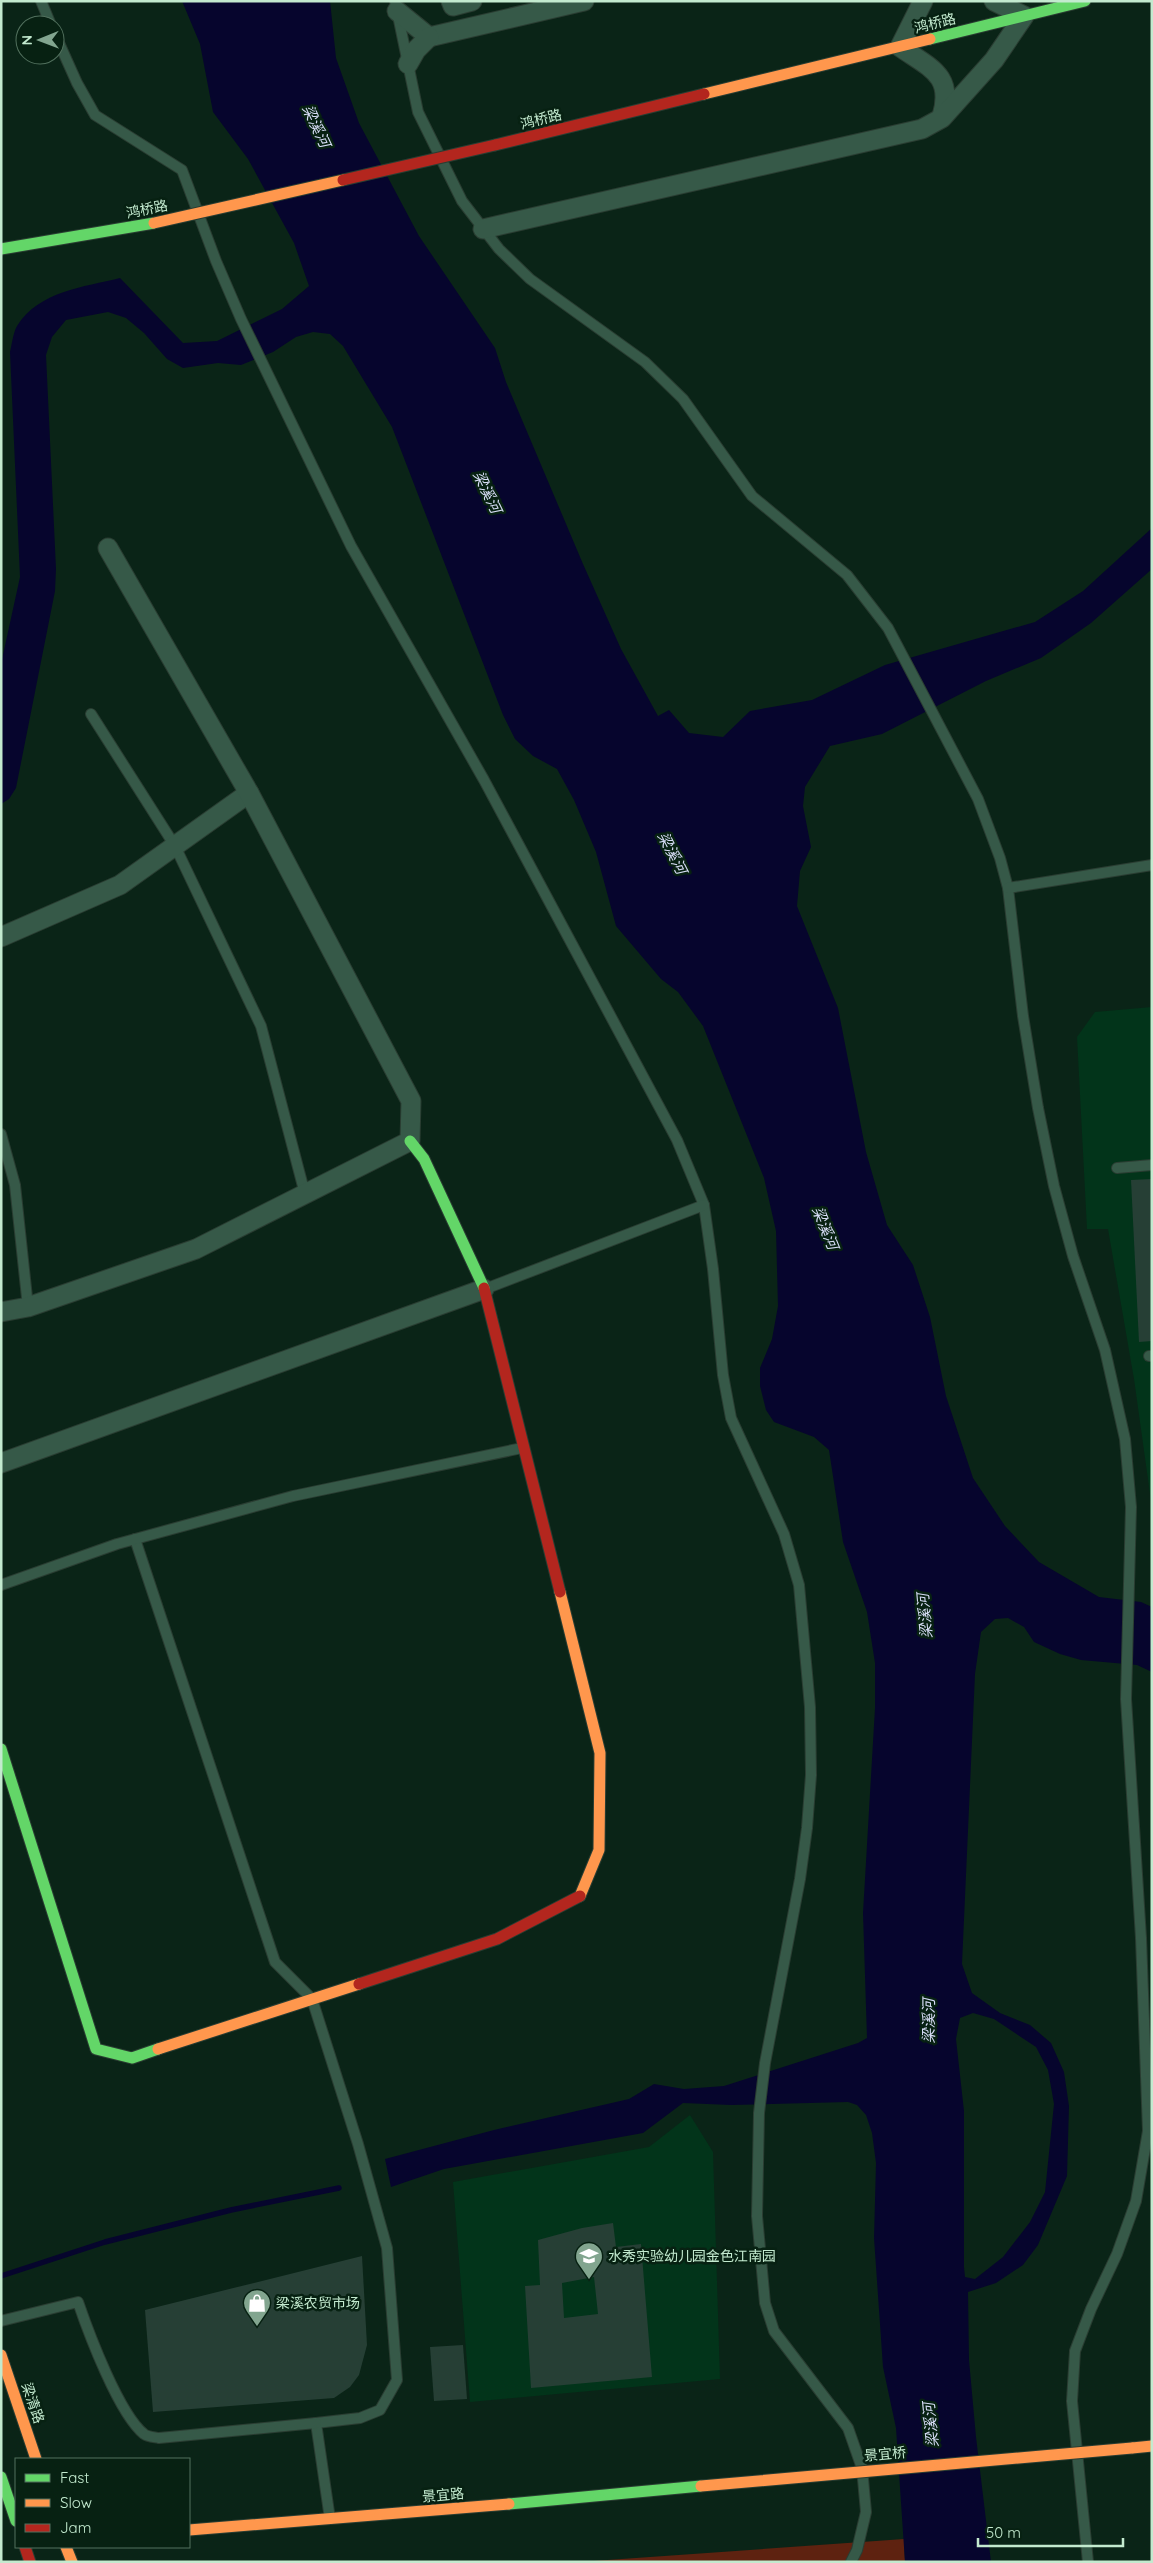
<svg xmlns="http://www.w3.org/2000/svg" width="1153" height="2563" font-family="Quicksand,'Noto Sans SC',sans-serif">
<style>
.built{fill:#02341a}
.green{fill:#5e2210}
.water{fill:#06052d;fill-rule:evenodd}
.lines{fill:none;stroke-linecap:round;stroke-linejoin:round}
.stream{stroke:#06052d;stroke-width:5.5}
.building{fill:#263f35;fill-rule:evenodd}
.lane-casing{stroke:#2a3d32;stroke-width:12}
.street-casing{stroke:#2a3d32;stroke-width:21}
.fast-casing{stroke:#2a3d32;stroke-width:13}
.slow-casing{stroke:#2a3d32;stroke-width:13}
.jam-casing{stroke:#2a3d32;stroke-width:13}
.lane{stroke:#365948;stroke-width:10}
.street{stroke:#365948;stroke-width:19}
.fast{stroke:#63d668;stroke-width:11}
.slow{stroke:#ff974d;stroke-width:11}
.jam{stroke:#b3261e;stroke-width:11}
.slow-bridge-casing{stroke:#2a3d32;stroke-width:13;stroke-linecap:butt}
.jam-bridge-casing{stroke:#2a3d32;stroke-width:13;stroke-linecap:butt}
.slow-bridge{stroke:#ff974d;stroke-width:11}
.jam-bridge{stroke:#b3261e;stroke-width:11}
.labels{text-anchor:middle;stroke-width:5;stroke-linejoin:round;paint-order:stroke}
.street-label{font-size:14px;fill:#c3eacf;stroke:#072112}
.poi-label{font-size:14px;fill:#c3eacf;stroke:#072112;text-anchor:start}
.water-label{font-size:15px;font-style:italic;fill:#d7ddf6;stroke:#072112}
</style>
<rect width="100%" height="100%" fill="#0a2417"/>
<g class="built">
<polygon points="1152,1007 1152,1508 1134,1379 1108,1229 1087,1229 1077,1037 1095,1012"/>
<polygon points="690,2115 713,2152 720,2379 470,2402 453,2182 649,2147"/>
</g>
<polygon class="green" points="904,2539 905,2562 579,2562"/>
<path class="water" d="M182,1H330L336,58L359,123L419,236L495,348L506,382L583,564L621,649L658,716L669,710L689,733L723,737L750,711L812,700L885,665L1035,622L1083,591L1152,528V569L1091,623L1041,658L986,681L882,734L830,746L805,787L803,806L811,847L800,871L797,906L838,1008L866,1152L887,1225L913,1265L930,1317L946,1396L973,1478L1005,1526L1039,1562L1099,1597L1141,1602L1152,1607V1672L1137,1665L1081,1660L1060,1654L1034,1642L1024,1627L1008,1618L995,1619L981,1632L975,1674L962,1964L972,1993L1000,2013L1030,2025L1051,2043L1064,2072L1069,2106L1067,2176L1038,2245L1023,2265L996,2283L968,2292L969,2360L976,2437L991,2562H905L896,2428L883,2367L874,2238L876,2163L872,2133L866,2115L857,2105L848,2102L731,2105L683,2103L643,2133L444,2169L391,2187L385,2159L494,2130L629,2099L654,2084L684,2089L724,2086L858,2043L867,2038L863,1913L875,1708V1663L867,1612L843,1542L829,1450L814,1437L774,1422L766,1410L760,1386V1368L772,1339L778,1306L776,1231L764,1178L703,1026L678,992L661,979L616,926L596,852L574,800L557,769L533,756L515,739L503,715L392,427L343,346L330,334L313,332L296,337L273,352L241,365L218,363L183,368L167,359L144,333L126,318L108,312L66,320L52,337L46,355L56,569L55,591L16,788L9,799L1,804V664L20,577L10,352C12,344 13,333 17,326C39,291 84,287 120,278L183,343L217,341L282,309L309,286L294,243L248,159L213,112L200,44ZM973,2013L994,2019L1036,2047L1048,2070L1054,2104L1045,2192L1030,2222L1003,2257L975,2279L965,2277L964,2267V2111L956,2039L960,2018Z"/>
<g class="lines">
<polyline class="stream" points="1,2276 105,2242 231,2210 339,2188"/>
</g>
<g class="building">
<polygon points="1152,1179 1152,1341 1139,1342 1131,1180"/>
<path d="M613,2223L616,2247L641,2244L652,2377L531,2388L525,2286L540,2285L538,2240L582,2228ZM594,2277L598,2314L564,2318L562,2283Z"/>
<polygon points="362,2256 367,2345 359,2375 350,2387 334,2398 153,2412 145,2310"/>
<polygon points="463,2345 467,2399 434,2401 430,2347"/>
</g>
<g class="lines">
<g class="lane-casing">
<g id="lane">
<polyline points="41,1 51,25"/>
<polyline points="395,1 418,112 462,201 499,249 530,279 645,362 683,399 752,496 847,575 888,628 978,799 1000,858 1008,888 1023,1016 1038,1108 1054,1186 1073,1256 1105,1350 1125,1439 1131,1507 1126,1699 1141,1938 1148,2131 1136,2201 1117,2254 1091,2309 1075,2351 1072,2401 1088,2562"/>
<polyline points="55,34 77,83 95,115 182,170 216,261 241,319 351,546 484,780 677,1140 704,1205 713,1269 723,1375 731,1418 784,1534 799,1585 810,1707 811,1775 807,1828 800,1879 765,2063 759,2113 757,2216 765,2303 774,2331 848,2428 862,2468 866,2512 857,2550 851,2562"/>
<polyline points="91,714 175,846 261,1026 305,1194"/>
<polyline points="1008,888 1152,865"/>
<polyline points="1,1134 15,1185 28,1307"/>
<polyline points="1117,1168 1152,1165"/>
<polyline points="485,1289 704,1205"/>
<polyline points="1149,1356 1152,1356"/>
<polyline points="135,1539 275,1962 312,1999 358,2144 387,2248 397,2380 380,2410 360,2418 316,2423 330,2519"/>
<polyline points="1,1585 117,1544 293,1496 522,1448"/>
<path d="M1,2321L78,2302C89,2334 119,2414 144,2434C148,2437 154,2437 159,2438L316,2423"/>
</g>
</g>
<g class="street-casing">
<g id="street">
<polyline points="451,1 453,6 472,1"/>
<path d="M923,1L900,47C930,68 954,75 942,116"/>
<polyline points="397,11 429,37 584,1"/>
<polyline points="408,64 416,50 429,37"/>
<polyline points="483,229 922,129 942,118 994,60 1024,16 994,1"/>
<polyline points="1,937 120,885 249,793"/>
<polyline points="1,1312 28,1307 196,1249 410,1141 411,1101 249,793 108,548"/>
<polyline points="1,1463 484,1289"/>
</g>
</g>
<g class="fast-casing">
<g id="fast">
<polyline points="930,39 1085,1"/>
<polyline points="1,249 154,223"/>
<polyline points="410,1141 424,1159 484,1288"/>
<polyline points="1,1749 96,2049 132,2058 158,2049"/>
<polyline points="1,2477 16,2521"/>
<polyline points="509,2504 701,2486"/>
</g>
</g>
<g class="slow-casing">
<g id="slow">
<polyline points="704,94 930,39"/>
<polyline points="560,1592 600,1753 599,1850 580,1896"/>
<polyline points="158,2049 359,1984"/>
<polyline points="1,2355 36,2459"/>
<polyline points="1132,2448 1152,2446"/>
<polyline points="189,2530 509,2504"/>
<polyline points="66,2547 72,2562"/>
</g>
</g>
<g class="jam-casing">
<g id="jam">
<polyline points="495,145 704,94"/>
<polyline points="484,1288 560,1592"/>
<polyline points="359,1984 497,1939 580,1896"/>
<polyline points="25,2547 30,2562"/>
</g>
</g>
<use href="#lane" class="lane"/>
<use href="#street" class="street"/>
<use href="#fast" class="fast"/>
<use href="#slow" class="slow"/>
<use href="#jam" class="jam"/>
<g class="slow-bridge-casing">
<g id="slow-bridge">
<polyline points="154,223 343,180"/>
<polyline points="701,2486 1132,2448"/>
</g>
</g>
<g class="jam-bridge-casing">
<polyline id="jam-bridge" points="343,180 495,145"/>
</g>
<use href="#slow-bridge" class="slow-bridge"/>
<use href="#jam-bridge" class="jam-bridge"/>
</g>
<defs>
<g id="school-pin" transform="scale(1.4375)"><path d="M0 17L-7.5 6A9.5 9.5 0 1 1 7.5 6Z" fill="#82a58f" stroke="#072112"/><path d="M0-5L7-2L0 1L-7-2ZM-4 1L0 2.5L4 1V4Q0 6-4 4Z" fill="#fff"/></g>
<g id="shop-pin" transform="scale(1.4375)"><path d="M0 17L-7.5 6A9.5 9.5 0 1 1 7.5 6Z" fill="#82a58f" stroke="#072112"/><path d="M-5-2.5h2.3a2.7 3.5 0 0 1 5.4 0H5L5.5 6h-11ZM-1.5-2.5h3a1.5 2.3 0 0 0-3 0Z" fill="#fff"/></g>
</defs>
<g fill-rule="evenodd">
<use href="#school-pin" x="589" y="2256"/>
<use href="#shop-pin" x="257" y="2303"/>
</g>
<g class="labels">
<g class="street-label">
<text transform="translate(935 23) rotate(-14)" y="5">鸿桥路</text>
<text transform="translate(541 119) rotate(-14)" y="5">鸿桥路</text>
<text transform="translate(147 209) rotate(-11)" y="5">鸿桥路</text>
<text transform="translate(33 2403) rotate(71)" y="5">梁清路</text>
<text transform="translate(885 2454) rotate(-5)" y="5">景宜桥</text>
<text transform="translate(443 2495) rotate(-5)" y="5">景宜路</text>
</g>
<g class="poi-label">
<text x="608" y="2261">水秀实验幼儿园金色江南园</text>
<text x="276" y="2308">梁溪农贸市场</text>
</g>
<g class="water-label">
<text transform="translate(316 126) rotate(65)" y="5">梁溪河</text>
<text transform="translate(487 492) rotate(64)" y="5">梁溪河</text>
<text transform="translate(672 853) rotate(63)" y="5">梁溪河</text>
<text transform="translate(825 1228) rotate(68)" y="5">梁溪河</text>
<text transform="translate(925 1616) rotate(-95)" y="5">梁溪河</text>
<text transform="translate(929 2021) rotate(-90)" y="5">梁溪河</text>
<text transform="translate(931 2425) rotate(-96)" y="5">梁溪河</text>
</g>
</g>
<rect width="1153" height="2563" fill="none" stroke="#c3eacf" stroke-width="5"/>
<rect x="15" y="2458" width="175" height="90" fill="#072112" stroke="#52715e"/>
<rect x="25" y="2474" width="25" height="8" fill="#63d668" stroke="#52715e"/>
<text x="60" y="2483" font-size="15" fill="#c3eacf">Fast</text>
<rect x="25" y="2499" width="25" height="8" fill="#ff974d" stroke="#52715e"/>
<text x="60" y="2508" font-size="15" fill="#c3eacf">Slow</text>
<rect x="25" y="2524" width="25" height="8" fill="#b3261e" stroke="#52715e"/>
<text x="60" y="2533" font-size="15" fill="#c3eacf">Jam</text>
<g transform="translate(40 40) rotate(269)"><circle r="24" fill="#072112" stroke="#52715e"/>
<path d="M0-4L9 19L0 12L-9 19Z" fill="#82a58f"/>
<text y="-8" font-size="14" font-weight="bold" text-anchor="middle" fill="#c3eacf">N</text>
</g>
<path d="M978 2538v8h145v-8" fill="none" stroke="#c3eacf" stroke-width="2.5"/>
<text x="986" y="2538" font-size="15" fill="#c3eacf" stroke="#072112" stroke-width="4" paint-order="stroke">50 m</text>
</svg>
